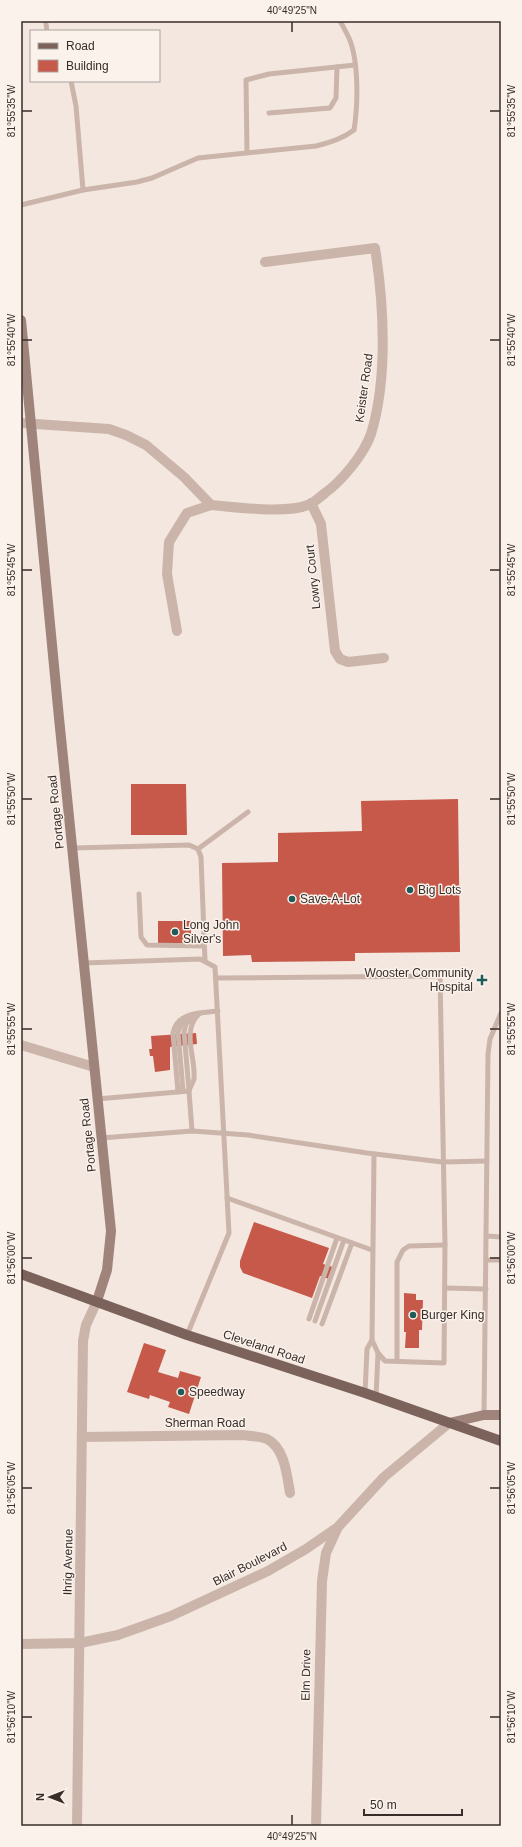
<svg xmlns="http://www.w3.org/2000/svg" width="522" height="1847" font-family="Arial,sans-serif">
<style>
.building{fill:#c6594a}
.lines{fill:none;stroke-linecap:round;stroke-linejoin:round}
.lane{stroke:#cbb5aa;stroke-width:5}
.street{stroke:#cbb5aa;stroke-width:10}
.secondary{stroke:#9f847b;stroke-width:10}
.primary{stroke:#7b625b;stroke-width:10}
.ticks{fill:none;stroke:#392d2a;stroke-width:1.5}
.poi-dot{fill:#1f5b58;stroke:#faf2eb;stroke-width:1.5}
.labels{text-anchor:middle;stroke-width:3;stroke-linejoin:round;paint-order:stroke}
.street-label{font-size:12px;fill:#392d2a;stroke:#faf2eb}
.poi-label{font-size:12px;fill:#392d2a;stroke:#faf2eb;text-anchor:start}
.neatline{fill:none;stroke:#392d2a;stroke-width:1.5}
.ticks-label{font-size:10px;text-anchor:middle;fill:#392d2a}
</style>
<rect width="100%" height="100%" fill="#f3e7df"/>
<g class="building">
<polygon points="131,784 186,784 187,835 131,835"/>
<polygon points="458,799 460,952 355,953 355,961 252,962 251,955 223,956 222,863 278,862 278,833 362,831 361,801"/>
<rect x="158" y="921" width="33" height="22"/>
<polygon points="196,1033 197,1044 170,1047 170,1070 155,1072 153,1056 150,1056 149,1049 152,1049 151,1036"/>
<polygon points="254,1222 329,1248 323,1264 333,1267 329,1279 320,1276 312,1298 243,1273 240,1267 240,1261"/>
<polygon points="404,1293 416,1294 416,1300 423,1300 422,1330 419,1330 419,1348 405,1348 406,1332 404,1332"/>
<polygon points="144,1343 166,1350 158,1372 178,1378 180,1371 201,1377 189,1414 168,1407 170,1402 150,1395 149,1399 127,1392"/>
</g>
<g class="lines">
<g class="lane">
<polyline points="46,24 47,31"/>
<polyline points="71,81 76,106 83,190"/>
<polyline points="269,113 330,108 336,98 337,67"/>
<polyline points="247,153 246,80 269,74 355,65"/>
<path d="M21,205L83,190L137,182L152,178L198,158L316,146C331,142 342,139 354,130C358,105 359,61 349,38C346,32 343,26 340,21"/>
<polyline points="73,848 189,845 198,849 201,857 205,961"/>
<polyline points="198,849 248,812"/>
<polyline points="139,894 141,937 147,945 204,946"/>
<polyline points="84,963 200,959 215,967 229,1233 187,1335"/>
<polyline points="216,978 440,976 445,1245 444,1363 385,1361 378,1353"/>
<polyline points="189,1090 184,1032 186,1024 194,1015"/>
<polyline points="183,1091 178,1032 181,1025 187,1017"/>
<path d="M189,1091C190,1087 193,1083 194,1079C196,1057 181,1031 199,1014"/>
<path d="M178,1092L173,1033C177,1012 200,1013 218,1011"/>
<polyline points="97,1099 189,1091 192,1131"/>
<polyline points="101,1138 192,1131 248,1135 367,1153 442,1162 487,1161"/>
<polyline points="374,1154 372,1340 378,1353 376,1397"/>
<polyline points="227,1198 372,1250"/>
<polyline points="487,1236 501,1237"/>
<polyline points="487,1260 501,1260"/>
<polyline points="445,1288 486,1289"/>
<polyline points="309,1319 337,1238"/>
<polyline points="315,1321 344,1240"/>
<polyline points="322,1324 352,1243"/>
<polyline points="397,1361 397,1262 403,1250 409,1246 445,1245"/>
<polyline points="365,1393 367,1349 372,1340"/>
<polyline points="484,1415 488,1054 490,1039 501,1013"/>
</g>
<g class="street">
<path d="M21,423L109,429L126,435L146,445L184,477L211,505C235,507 286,514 308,505C314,503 320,497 325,493C342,481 364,454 371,434C388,378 384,305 375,248L265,262"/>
<polyline points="311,503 321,524 335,651 340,659 348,662 384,658"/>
<polyline points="177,631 167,574 169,542 187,513 211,505"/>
<polyline points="21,1045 94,1067"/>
<path d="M82,1437L242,1435C250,1436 260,1436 267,1439C285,1448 287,1476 290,1493"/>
<polyline points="21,1644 80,1643 118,1635 171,1616 268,1571 306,1549 338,1527 384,1477 449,1423"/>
<polyline points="77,1826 83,1341 86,1325 97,1301"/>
<polyline points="316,1826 322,1581 326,1553 337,1529"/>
</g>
<g class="secondary">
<polyline points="21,320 59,718 111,1231 107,1270 97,1301"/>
<polyline points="449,1423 484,1415 501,1415"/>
</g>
<polyline class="primary" points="21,1274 187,1335 365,1393 501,1441"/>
</g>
<path class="ticks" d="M292,22V32M22,111H32M490,111H500M22,340H32M490,340H500M22,570H32M490,570H500M22,799H32M490,799H500M22,1029H32M490,1029H500M22,1258H32M490,1258H500M22,1488H32M490,1488H500M22,1717H32M490,1717H500M292,1815V1825"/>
<g class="poi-dot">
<circle cx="410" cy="890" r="4"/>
<circle cx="292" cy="899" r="4"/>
<circle cx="175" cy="932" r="4"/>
<path d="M480 974h4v4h4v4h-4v4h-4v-4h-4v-4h4z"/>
<circle cx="413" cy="1315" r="4"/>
<circle cx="181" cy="1392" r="4"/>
</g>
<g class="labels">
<g class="street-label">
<text transform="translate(364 388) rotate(-82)" y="4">Keister Road</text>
<text transform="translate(313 577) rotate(-96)" y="4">Lowry Court</text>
<text transform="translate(56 812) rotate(-96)" y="4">Portage Road</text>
<text transform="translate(88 1135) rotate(-96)" y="4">Portage Road</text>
<text transform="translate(264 1347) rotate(18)" y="4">Cleveland Road</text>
<text x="205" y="1427">Sherman Road</text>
<text transform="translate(68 1562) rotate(-89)" y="4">Ihrig Avenue</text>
<text transform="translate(250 1564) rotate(-27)" y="4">Blair Boulevard</text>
<text transform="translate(306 1675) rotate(-89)" y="4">Elm Drive</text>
</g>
<g class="poi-label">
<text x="418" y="894">Big Lots</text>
<text x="300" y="903">Save-A-Lot</text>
<text x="183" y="929">Long John<tspan x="183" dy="14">Silver's</tspan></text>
<text x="473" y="977" text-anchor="end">Wooster Community<tspan x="473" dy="14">Hospital</tspan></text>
<text x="421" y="1319">Burger King</text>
<text x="189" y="1396">Speedway</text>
</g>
</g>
<rect width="522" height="1847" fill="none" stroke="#faf2eb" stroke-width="44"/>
<rect x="30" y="30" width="130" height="52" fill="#faf2eb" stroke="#ada39e"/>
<rect x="38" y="43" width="20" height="6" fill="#7b625b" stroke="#ada39e"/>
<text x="66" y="50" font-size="12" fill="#392d2a">Road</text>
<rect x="38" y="60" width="20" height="12" fill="#c6594a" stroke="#ada39e"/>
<text x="66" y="70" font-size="12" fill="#392d2a">Building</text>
<g transform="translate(50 1797) rotate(270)" stroke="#faf2eb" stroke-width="3" paint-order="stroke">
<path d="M0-3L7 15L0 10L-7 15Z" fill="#392d2a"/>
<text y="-6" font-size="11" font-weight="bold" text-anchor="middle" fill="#392d2a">N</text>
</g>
<path d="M364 1809v6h98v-6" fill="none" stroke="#392d2a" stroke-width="2"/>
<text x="370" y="1809" font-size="12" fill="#392d2a" stroke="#faf2eb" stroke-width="3" paint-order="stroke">50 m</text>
<rect x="22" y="22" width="478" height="1803" class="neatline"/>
<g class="ticks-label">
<text x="292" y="14">40°49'25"N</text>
<text transform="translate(511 111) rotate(-90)" y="4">81°55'35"W</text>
<text transform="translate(11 111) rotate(-90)" y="4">81°55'35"W</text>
<text transform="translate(511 340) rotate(-90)" y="4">81°55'40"W</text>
<text transform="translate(11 340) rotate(-90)" y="4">81°55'40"W</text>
<text transform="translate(511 570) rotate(-90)" y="4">81°55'45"W</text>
<text transform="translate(11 570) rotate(-90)" y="4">81°55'45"W</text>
<text transform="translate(511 799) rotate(-90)" y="4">81°55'50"W</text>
<text transform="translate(11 799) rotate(-90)" y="4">81°55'50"W</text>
<text transform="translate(11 1029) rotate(-90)" y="4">81°55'55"W</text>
<text transform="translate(511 1029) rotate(-90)" y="4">81°55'55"W</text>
<text transform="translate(11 1258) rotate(-90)" y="4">81°56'00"W</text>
<text transform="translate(511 1258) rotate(-90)" y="4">81°56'00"W</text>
<text transform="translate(11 1488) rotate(-90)" y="4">81°56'05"W</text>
<text transform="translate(511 1488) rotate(-90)" y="4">81°56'05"W</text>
<text transform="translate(11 1717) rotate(-90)" y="4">81°56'10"W</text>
<text transform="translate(511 1717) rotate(-90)" y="4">81°56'10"W</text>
<text x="292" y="1840">40°49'25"N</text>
</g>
</svg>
